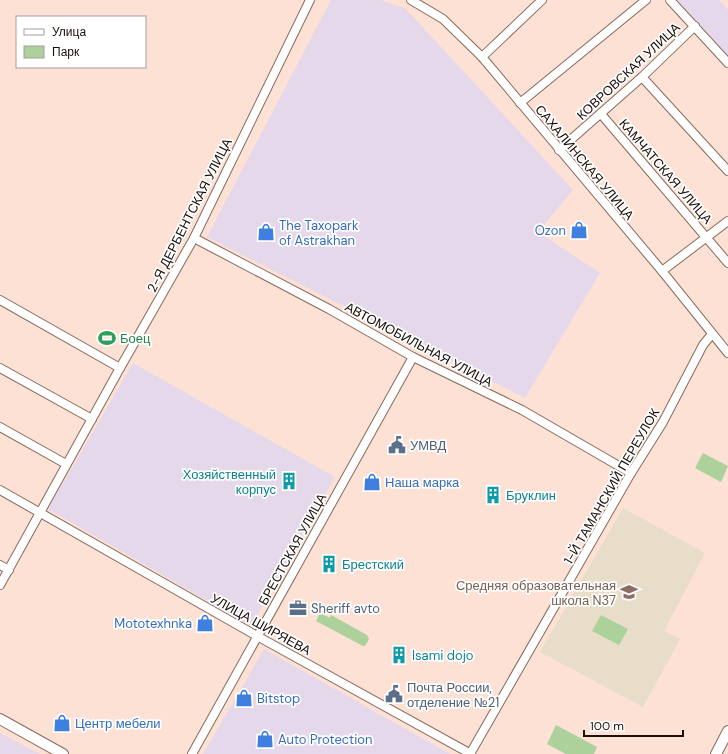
<svg xmlns="http://www.w3.org/2000/svg" width="728" height="754" font-family="'DM Sans',sans-serif">
<style>
.industrial{fill:#e6d8eb}
.education{fill:#e7ddc8}
.green{fill:#acd19a}
.lines{fill:none;stroke-linecap:round;stroke-linejoin:round}
.minor-casing{stroke:#876a5b;stroke-width:10}
.major-casing{stroke:#876a5b;stroke-width:12}
.minor{stroke:#fff;stroke-width:8}
.major{stroke:#fff;stroke-width:10}
.labels{text-anchor:middle;stroke-width:3.5;stroke-linejoin:round;paint-order:stroke}
.street-label{font-size:13px;fill:#1a0f09;stroke:#fff}
.shop-label{font-size:13px;fill:#366cbe;stroke:#fff;text-anchor:start}
.leisure-label{font-size:13px;fill:#27864d;stroke:#fff;text-anchor:start}
.service-label{font-size:13px;fill:#4e5e75;stroke:#fff;text-anchor:start}
.culture-label{font-size:13px;fill:#0d838f;stroke:#fff;text-anchor:start}
.education-label{font-size:13px;fill:#785e54;stroke:#fff;text-anchor:end}
</style>
<rect width="100%" height="100%" fill="#fde1d4"/>
<g class="industrial">
<polygon points="331,0 381,0 406,9 573,190 538,232 600,273 525,398 207,237"/>
<polygon points="677,0 719,0 728,10 728,56"/>
<polygon points="133,363 335,477 251,626 48,509"/>
<polygon points="264,649 450,754 203,754"/>
<polygon points="0,733 40,754 0,754"/>
</g>
<polygon class="education" points="623,508 705,553 664,631 680,639 643,707 540,652"/>
<g class="green">
<polygon points="703,453 728,466 721,482 695,468"/>
<polygon points="320,613 330,618 331,615 367,635 369,639 365,646 363,646 316,621"/>
<polygon points="601,615 628,629 619,645 592,631"/>
<polygon points="556,725 597,747 594,754 566,754 547,744"/>
</g>
<g class="lines">
<g class="minor-casing">
<g id="minor">
<polyline points="411,0 443,19 482,57 662,271 728,353"/>
<polyline points="670,0 728,63"/>
<polyline points="482,57 542,0"/>
<polyline points="642,77 728,171"/>
<polyline points="520,103 646,0"/>
<polyline points="601,114 728,263"/>
<polyline points="559,150 642,77 695,26"/>
<polyline points="194,238 329,309 413,357 522,410 631,473"/>
<polyline points="662,271 728,221"/>
<polyline points="0,300 120,368"/>
<polyline points="0,368 92,419"/>
<polyline points="0,427 66,464"/>
<polyline points="0,490 257,636 471,754"/>
<polyline points="0,565 9,570"/>
<polyline points="0,585 120,368 194,238 310,0"/>
<polyline points="192,754 413,357"/>
<polyline points="470,754 631,473 663,422 703,345 712,334"/>
</g>
</g>
<g class="major-casing">
<g id="major">
<polyline points="0,719 63,754"/>
<polyline points="716,754 728,731"/>
</g>
</g>
<use href="#minor" class="minor"/>
<use href="#major" class="major"/>
</g>
<defs>
<g id="shop-bare" transform="scale(1.38)"><path d="M-5-2.5h2.3a2.7 3.5 0 0 1 5.4 0H5L5.5 6h-11ZM-1.5-2.5h3a1.5 2.3 0 0 0-3 0Z" fill="#3f7fe0" stroke="#fff" stroke-width="2.5" paint-order="stroke"/></g>
<g id="stadium-bare" transform="scale(1.38)"><path d="M0-5a6.5 5 0 1 0 0 10a6.5 5 0 1 0 0-10ZM-3.5-1.8h7v3.6h-7Z" fill="#2e9e5b" stroke="#fff" stroke-width="2.5" paint-order="stroke"/></g>
<g id="civic-bare" transform="scale(1.38)"><path d="M-.6-6.5H3V-4.5H.6V-3L4-1V1h2V6H-6V1h2V-1L-.6-3ZM-1.2 2.5V6h2.4V2.5Z" fill="#5c6f8a" stroke="#fff" stroke-width="2.5" paint-order="stroke"/></g>
<g id="building-bare" transform="scale(1.38)"><path d="M-4-6H4V6H1V3H-1V6H-4ZM-2.5-4.3h1.7v1.8h-1.7ZM.8-4.3h1.7v1.8H.8ZM-2.5-1h1.7V.8h-1.7ZM.8-1h1.7V.8H.8Z" fill="#0f9aa8" stroke="#fff" stroke-width="2.5" paint-order="stroke"/></g>
<g id="school-bare" transform="scale(1.38)"><path d="M0-5L7-2L0 1L-7-2ZM-4 1L0 2.5L4 1V4Q0 6-4 4Z" fill="#8d6e63" stroke="#fff" stroke-width="2.5" paint-order="stroke"/></g>
<g id="office-bare" transform="scale(1.38)"><path d="M-6-3h4V-5.5h4V-3h4V5H-6ZM-1-4.5V-3h2v-1.5ZM-6 0V1H6V0Z" fill="#5c6f8a" stroke="#fff" stroke-width="2.5" paint-order="stroke"/></g>
</defs>
<g fill-rule="evenodd">
<use href="#shop-bare" x="579" y="230"/>
<use href="#shop-bare" x="266" y="232"/>
<use href="#stadium-bare" x="107" y="338"/>
<use href="#civic-bare" x="397" y="445"/>
<use href="#building-bare" x="289" y="481"/>
<use href="#shop-bare" x="372" y="482"/>
<use href="#building-bare" x="493" y="495"/>
<use href="#building-bare" x="329" y="564"/>
<use href="#school-bare" x="629" y="592"/>
<use href="#office-bare" x="298" y="608"/>
<use href="#shop-bare" x="205" y="623"/>
<use href="#building-bare" x="399" y="655"/>
<use href="#civic-bare" x="394" y="694"/>
<use href="#shop-bare" x="244" y="698"/>
<use href="#shop-bare" x="62" y="723"/>
<use href="#shop-bare" x="265" y="739"/>
</g>
<g class="labels">
<g class="street-label">
<text transform="translate(628 71) rotate(-43)" y="5">КОВРОВСКАЯ УЛИЦА</text>
<text transform="translate(585 162) rotate(50)" y="5">САХАЛИНСКАЯ УЛИЦА</text>
<text transform="translate(666 171) rotate(49)" y="5">КАМЧАТСКАЯ УЛИЦА</text>
<text transform="translate(189 215) rotate(-63)" y="5">2-Я ДЕРБЕНТСКАЯ УЛИЦА</text>
<text transform="translate(419 344) rotate(28)" y="5">АВТОМОБИЛЬНАЯ УЛИЦА</text>
<text transform="translate(611 486) rotate(-60)" y="5">1-Й ТАМАНСКИЙ ПЕРЕУЛОК</text>
<text transform="translate(292 549) rotate(-61)" y="5">БРЕСТСКАЯ УЛИЦА</text>
<text transform="translate(261 624) rotate(29)" y="5">УЛИЦА ШИРЯЕВА</text>
</g>
<g class="shop-label">
<text x="279" y="230">The Taxopark<tspan x="279" dy="15">of Astrakhan</tspan></text>
<text x="566" y="235" text-anchor="end">Ozon</text>
<text x="385" y="487">Наша марка</text>
<text x="192" y="628" text-anchor="end">Mototexhnka</text>
<text x="257" y="703">Bitstop</text>
<text x="75" y="728">Центр мебели</text>
<text x="278" y="744">Auto Protection</text>
</g>
<g class="leisure-label">
<text x="120" y="343">Боец</text>
</g>
<g class="service-label">
<text x="410" y="450">УМВД</text>
<text x="311" y="613">Sheriff avto</text>
<text x="407" y="692">Почта России,<tspan x="407" dy="15">отделение №21</tspan></text>
</g>
<g class="culture-label">
<text x="276" y="479" text-anchor="end">Хозяйственный<tspan x="276" dy="15">корпус</tspan></text>
<text x="506" y="500">Бруклин</text>
<text x="342" y="569">Брестский</text>
<text x="412" y="660">Isami dojo</text>
</g>
<g class="education-label">
<text x="616" y="590">Средняя образовательная<tspan x="616" dy="15">школа N37</tspan></text>
</g>
</g>
<rect x="16" y="16" width="130" height="52" fill="#ffffff" stroke="#a39f9d"/>
<rect x="24" y="29" width="20" height="6" fill="#ffffff" stroke="#a39f9d"/>
<text x="52" y="36" font-size="12" fill="#1a0f09">Улица</text>
<rect x="24" y="46" width="20" height="12" fill="#acd19a" stroke="#a39f9d"/>
<text x="52" y="56" font-size="12" fill="#1a0f09">Парк</text>
<path d="M584 730v6h99v-6" fill="none" stroke="#1a0f09" stroke-width="2"/>
<text x="590" y="730" font-size="12" fill="#1a0f09" stroke="#ffffff" stroke-width="3" paint-order="stroke">100 m</text>
</svg>
